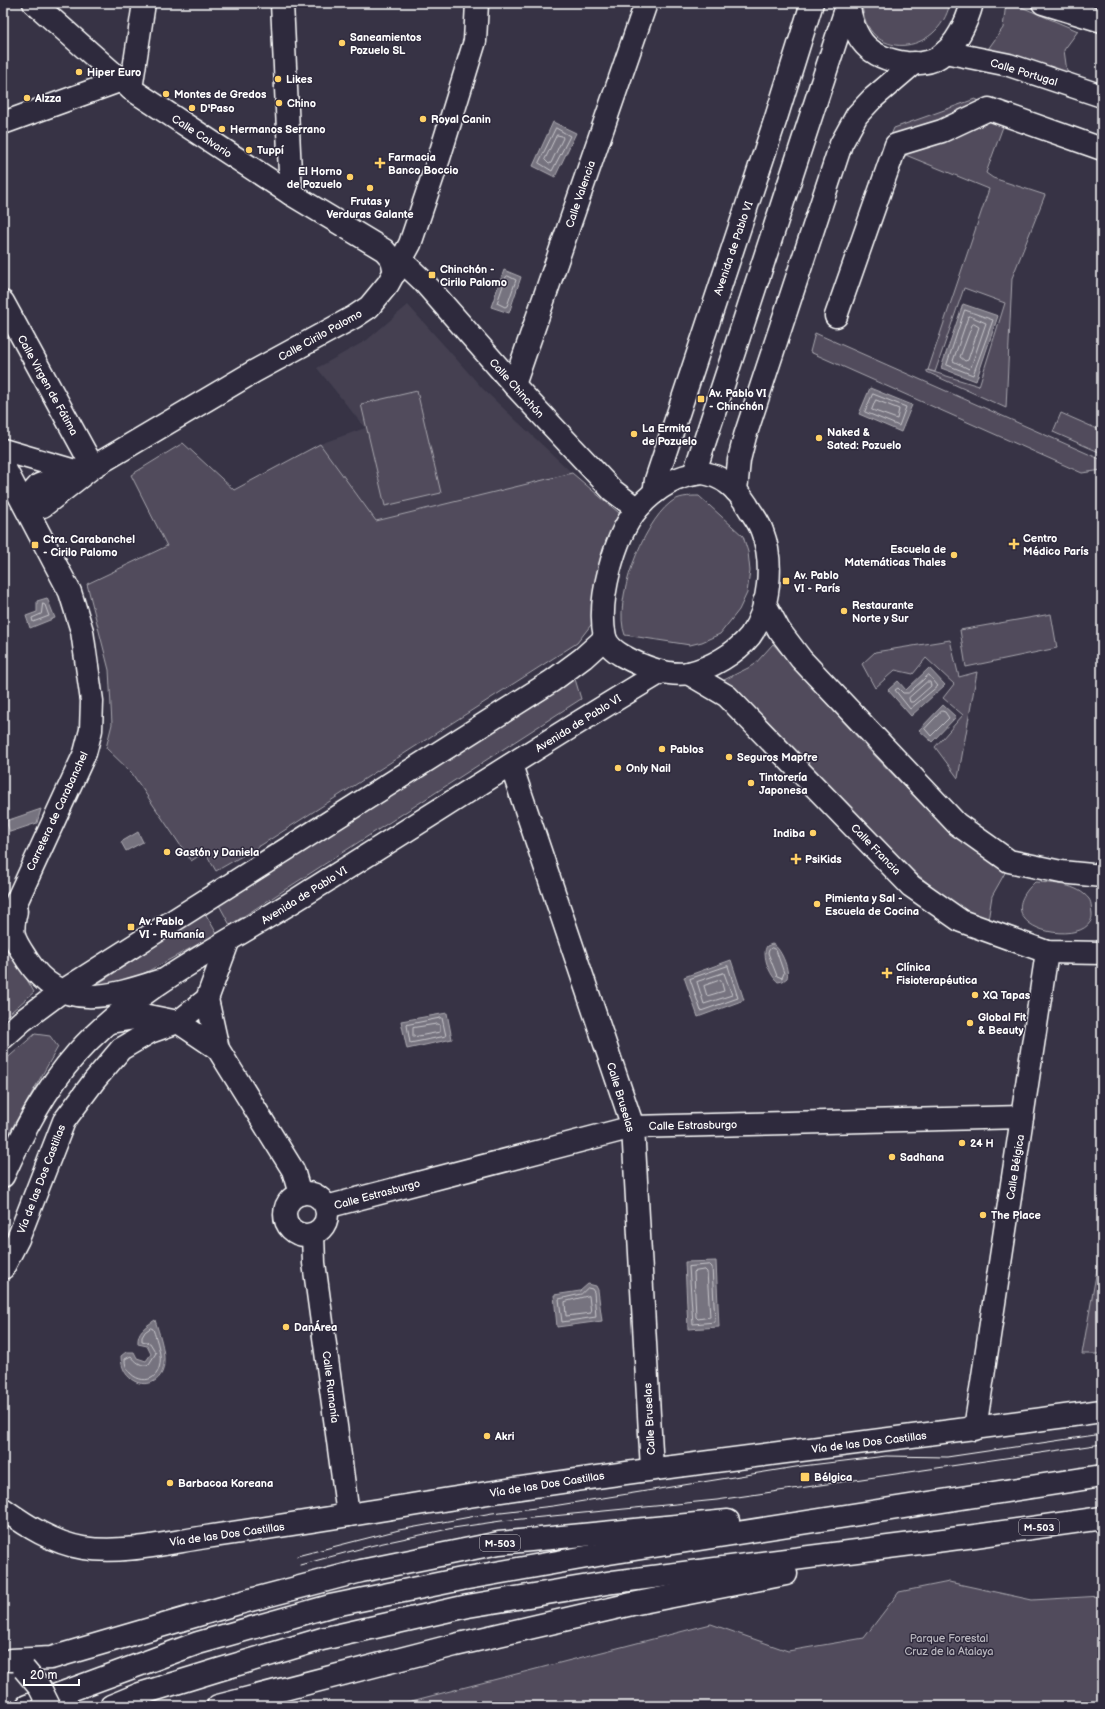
<svg xmlns="http://www.w3.org/2000/svg" width="1105" height="1709" font-family="'Balsamiq Sans',sans-serif">
<style>
.built{fill:#444051}
.green{fill:#514c5c;stroke:#a8a6ae}
.water{fill:#76737f;stroke:#adabb2}
.lines{fill:none;stroke-linecap:round;stroke-linejoin:round}
.shore{stroke:#c8c7cc;stroke-width:1}
.minor-casing{stroke:#fff;stroke-width:25}
.major-casing{stroke:#fff;stroke-width:25}
.highway-casing{stroke:#fff;stroke-width:25}
.minor{stroke:#2f2a3d;stroke-width:22}
.major{stroke:#2f2a3d;stroke-width:22}
.highway{stroke:#2f2a3d;stroke-width:22}
.tram{stroke:#fff;stroke-width:1}
.highway-bridge-casing{stroke:#fff;stroke-width:25;stroke-linecap:butt}
.highway-bridge{stroke:#2f2a3d;stroke-width:22}
.poi-dot{fill:#ffd166;stroke:#2f2a3d;stroke-width:1.5}
.labels{text-anchor:middle;stroke-width:3;stroke-linejoin:round;paint-order:stroke}
.shield{fill:#2f2a3d;stroke:#c1bfc5;stroke-width:1}
.shield-label{font-size:10px;font-weight:bold;fill:#fff}
.poi-label{font-size:11px;font-weight:bold;fill:#fff;stroke:#2f2a3d;text-anchor:start}
.street-label{font-size:11px;fill:#fff;stroke:#2f2a3d}
.park-label{font-size:11px;fill:#b9b7be;stroke:#2f2a3d}
</style>
<rect width="100%" height="100%" fill="#373345"/>
<filter id="ink" filterUnits="userSpaceOnUse"><feTurbulence type="fractalNoise" baseFrequency=".025" numOctaves="2"/><feDisplacementMap in="SourceGraphic" scale="8" xChannelSelector="R" yChannelSelector="G"/><feConvolveMatrix kernelMatrix="1 2 1 2 8 2 1 2 1" color-interpolation-filters="sRGB"/></filter>
<g filter="url(#ink)">
<polygon class="built" points="408,305 483,389 572,473 376,521 320,444 365,428 317,368 367,340"/>
<g class="green">
<path d="M862,3H950C939,56 865,63 862,3Z"/>
<polygon points="1006,3 1012,3 1078,31 1064,50 1068,79 986,52 1003,28"/>
<polygon points="975,99 1008,113 986,173 993,178 1045,195 1012,278 1006,408 927,372 927,370 979,386 1005,303 964,288 935,372 928,370 989,189 886,147 894,128"/>
<polygon points="815,333 1102,460 1102,470 1082,473 810,352"/>
<polygon points="417,391 441,493 385,506 361,404"/>
<polygon points="1061,413 1102,431 1102,445 1099,452 1053,432"/>
<polygon points="183,443 234,490 320,444 376,521 572,473 625,518 594,621 577,643 263,844 216,871 205,852 191,861 131,772 106,748 112,724 109,670 87,584 167,546 131,475"/>
<path d="M699,496L743,536L748,552L750,571L747,593L739,610L720,634L702,642L690,645L625,635C612,602 643,524 670,503C678,496 689,496 699,496Z"/>
<polygon points="1051,614 1057,648 966,667 960,630"/>
<polygon points="950,640 959,677 977,672 958,778 935,747 963,715 943,698 954,684 926,658 913,674 895,670 875,688 862,664 875,652"/>
<polygon points="773,644 870,751 940,823 1006,871 992,896 988,921 959,908 908,867 724,680 754,665"/>
<polygon points="575,679 581,699 230,925 219,905"/>
<path d="M1035,882C1054,883 1077,884 1089,899C1092,903 1091,909 1092,914C1094,950 981,932 1035,882Z"/>
<polygon points="205,913 217,934 126,983 81,995"/>
<polygon points="9,948 34,992 3,1019 3,961"/>
<polygon points="35,1034 50,1036 58,1047 3,1144 3,1062"/>
<polygon points="1102,1241 1102,1354 1082,1354"/>
<polygon points="949,1582 1032,1600 1102,1596 1102,1706 392,1706 711,1624 788,1651 864,1638 899,1592"/>
</g>
<g class="water">
<polygon points="553,122 576,133 555,177 533,166"/>
<polygon points="504,270 521,277 509,313 491,307"/>
<polygon points="963,304 998,316 976,381 941,368"/>
<polygon points="870,388 912,405 901,432 859,414"/>
<polygon points="47,598 55,618 30,628 26,616 37,612 37,601"/>
<polygon points="929,668 945,685 911,716 888,690 898,681 906,690"/>
<polygon points="943,705 956,717 932,742 919,730"/>
<polygon points="41,809 37,823 10,832 6,821"/>
<polygon points="138,832 143,842 126,851 121,842"/>
<path d="M772,944C780,946 790,970 787,978L783,981L778,982C770,976 761,954 767,946Z"/>
<polygon points="731,960 744,1000 698,1017 684,977"/>
<polygon points="447,1013 452,1039 407,1049 401,1021"/>
<polygon points="716,1261 719,1327 688,1329 685,1262"/>
<polygon points="588,1284 596,1286 598,1290 602,1321 557,1327 554,1295 580,1291"/>
<path d="M155,1320C159,1333 165,1349 164,1363C163,1393 121,1390 121,1356L126,1352H134L137,1358L146,1361L151,1354L147,1346L138,1344C137,1331 145,1327 155,1320Z"/>
</g>
<g class="lines">
<g class="shore">
<polygon points="556,128 570,136 552,171 539,163"/>
<polygon points="557,135 562,136 563,138 551,163 549,164 545,160"/>
<polygon points="508,276 516,280 507,306 505,307 497,303 506,277"/>
<polygon points="965,310 993,320 973,375 947,365"/>
<polygon points="970,316 986,323 971,367 969,369 953,361 968,317"/>
<polygon points="974,324 979,327 968,360 965,361 960,357 972,325"/>
<polygon points="873,394 906,407 899,426 865,412"/>
<polygon points="876,400 899,409 897,419 872,410"/>
<polygon points="43,604 45,605 49,616 33,622 32,618 41,614"/>
<polygon points="929,675 938,686 910,709 895,690 898,688 903,693 908,693"/>
<polygon points="927,682 930,682 931,686 913,702 910,702 909,698"/>
<polygon points="942,711 945,712 949,718 931,736 925,729"/>
<polygon points="772,948 776,950 784,973 782,978 777,976 768,953 769,950"/>
<polygon points="728,966 738,998 701,1011 690,979"/>
<polygon points="724,973 732,995 704,1004 697,982"/>
<polygon points="721,980 724,991 707,996 704,986"/>
<polygon points="442,1018 446,1036 410,1043 407,1025"/>
<polygon points="438,1024 440,1025 440,1032 413,1037 413,1028"/>
<polygon points="710,1265 712,1267 715,1322 693,1324 689,1267"/>
<polygon points="705,1270 707,1272 710,1317 698,1319 696,1317 694,1272"/>
<polygon points="588,1288 592,1289 594,1292 596,1317 562,1322 559,1299 581,1294"/>
<polygon points="589,1296 591,1313 566,1316 565,1302"/>
<path d="M151,1328L153,1329C157,1341 163,1357 159,1368C153,1389 124,1379 125,1359L131,1356C135,1361 142,1368 149,1364L156,1353L150,1343L142,1341V1337L145,1332Z"/>
</g>
<g class="minor-casing">
<g id="minor">
<polyline points="34,3 131,89 291,194 384,250 392,259 395,273"/>
<polyline points="282,3 291,194"/>
<polyline points="1043,3 1102,21"/>
<polyline points="945,52 1009,65 1102,96"/>
<polyline points="131,89 144,3"/>
<polyline points="3,123 122,80"/>
<polyline points="402,261 423,281 514,385 612,490 637,509"/>
<polyline points="3,302 93,467"/>
<polyline points="836,316 896,145 942,131 989,109 1102,149"/>
<polyline points="514,385 646,3"/>
<polyline points="3,450 75,471"/>
<polyline points="3,465 70,592 82,631 92,701 91,730 85,753 3,931"/>
<polyline points="654,493 656,480 776,118 812,3"/>
<polyline points="26,507 43,506 93,467 255,371 354,317 369,307 388,284 410,244 439,158 475,41 477,3"/>
<polyline points="26,507 30,495 39,485 82,469"/>
<polyline points="764,602 779,630 801,659 957,824 1009,861 1061,872 1102,876"/>
<polyline points="688,673 727,696 911,886 961,921 1047,952 1102,953"/>
<polyline points="511,765 633,1127 652,1469"/>
<path d="M16,911C10,937 14,939 28,961C61,1012 110,997 159,981"/>
<polyline points="207,999 218,1049 293,1170 300,1194"/>
<polyline points="110,1022 148,1016 178,1022 218,1049"/>
<circle cx="306" cy="1214" r="21"/>
<polyline points="326,1207 633,1127 1022,1117"/>
<polyline points="313,1235 314,1263 348,1515"/>
<polyline points="3,1268 18,1239 64,1121 94,1081 121,1049 150,1032 178,1022 207,999 228,942"/>
<polyline points="975,1429 1047,952"/>
<path d="M3,1509C27,1526 53,1543 83,1548C123,1554 166,1543 206,1537C289,1525 372,1511 456,1498C670,1464 887,1441 1102,1411"/>
</g>
</g>
<g class="major-casing">
<g id="major">
<path d="M848,3C854,40 868,58 906,63C917,64 929,64 939,57C956,46 967,22 972,3"/>
<path d="M703,473C723,476 736,488 747,505C752,514 759,522 762,531C774,562 770,609 750,636C736,653 711,668 689,673C668,677 641,666 623,656C616,652 607,645 605,637C597,601 614,536 638,508C655,489 677,475 703,473Z"/>
<polyline points="694,474 848,3"/>
<polyline points="736,491 739,460 745,436 841,144 857,115 872,99 914,63"/>
<polyline points="3,1038 22,1021 61,992 552,681 583,658 605,638"/>
<path d="M3,1176C23,1132 45,1089 77,1053C136,987 224,945 299,898C420,823 539,745 661,672"/>
</g>
</g>
<g class="highway-casing">
<g id="highway">
<polyline points="11,1660 51,1658 239,1603 361,1571 499,1543 728,1521"/>
<polyline points="27,1706 198,1643 330,1606 462,1579 609,1553 1102,1476"/>
<polyline points="111,1706 140,1694 218,1670 322,1639 468,1606 613,1582 975,1536 1102,1518"/>
<polyline points="218,1706 455,1645 632,1604 786,1574"/>
</g>
</g>
<use href="#minor" class="minor"/>
<use href="#major" class="major"/>
<use href="#highway" class="highway"/>
<g class="tram">
<polyline points="297,1556 399,1530 492,1513 553,1506 802,1466 886,1456 947,1457 1102,1434"/>
<polyline points="300,1565 374,1545 453,1528 501,1521 717,1500 1102,1444"/>
</g>
<g class="highway-bridge-casing">
<polyline id="highway-bridge" points="24,1669 40,1688 49,1706"/>
</g>
<use href="#highway-bridge" class="highway-bridge"/>
</g>
</g>
<g class="poi-dot">
<circle cx="342" cy="43" r="4"/>
<circle cx="79" cy="72" r="4"/>
<circle cx="278" cy="79" r="4"/>
<circle cx="166" cy="94" r="4"/>
<circle cx="27" cy="98" r="4"/>
<circle cx="279" cy="103" r="4"/>
<circle cx="192" cy="108" r="4"/>
<circle cx="423" cy="119" r="4"/>
<circle cx="222" cy="129" r="4"/>
<circle cx="249" cy="150" r="4"/>
<path d="M378 157h4v4h4v4h-4v4h-4v-4h-4v-4h4z"/>
<circle cx="350" cy="177" r="4"/>
<circle cx="370" cy="188" r="4"/>
<rect x="428" y="271" width="8" height="8" rx="2"/>
<rect x="697" y="395" width="8" height="8" rx="2"/>
<circle cx="634" cy="434" r="4"/>
<circle cx="819" cy="438" r="4"/>
<path d="M1012 538h4v4h4v4h-4v4h-4v-4h-4v-4h4z"/>
<rect x="31" y="541" width="8" height="8" rx="2"/>
<circle cx="954" cy="555" r="4"/>
<rect x="782" y="577" width="8" height="8" rx="2"/>
<circle cx="844" cy="611" r="4"/>
<circle cx="662" cy="749" r="4"/>
<circle cx="729" cy="757" r="4"/>
<circle cx="618" cy="768" r="4"/>
<circle cx="751" cy="783" r="4"/>
<circle cx="813" cy="833" r="4"/>
<circle cx="167" cy="852" r="4"/>
<path d="M794 853h4v4h4v4h-4v4h-4v-4h-4v-4h4z"/>
<circle cx="817" cy="904" r="4"/>
<rect x="127" y="923" width="8" height="8" rx="2"/>
<path d="M885 967h4v4h4v4h-4v4h-4v-4h-4v-4h4z"/>
<circle cx="975" cy="995" r="4"/>
<circle cx="970" cy="1023" r="4"/>
<circle cx="962" cy="1143" r="4"/>
<circle cx="892" cy="1157" r="4"/>
<circle cx="983" cy="1215" r="4"/>
<circle cx="286" cy="1327" r="4"/>
<circle cx="487" cy="1436" r="4"/>
<rect x="800" y="1472" width="10" height="10" rx="2"/>
<circle cx="170" cy="1483" r="4"/>
</g>
<g class="labels">
<g class="shield">
<rect x="1019" y="1519" width="40" height="16" rx="3"/>
<rect x="480" y="1535" width="40" height="16" rx="3"/>
</g>
<g class="shield-label">
<text x="1039" y="1531">M-503</text>
<text x="500" y="1547">M-503</text>
</g>
<g class="poi-label">
<text x="350" y="41">Saneamientos<tspan x="350" dy="13">Pozuelo SL</tspan></text>
<text x="87" y="76">Hiper Euro</text>
<text x="286" y="83">Likes</text>
<text x="174" y="98">Montes de Gredos</text>
<text x="35" y="102">Alzza</text>
<text x="287" y="107">Chino</text>
<text x="200" y="112">D'Paso</text>
<text x="431" y="123">Royal Canin</text>
<text x="230" y="133">Hermanos Serrano</text>
<text x="257" y="154">Tuppí</text>
<text x="388" y="161">Farmacia<tspan x="388" dy="13">Banco Boccio</tspan></text>
<text x="342" y="175" text-anchor="end">El Horno<tspan x="342" dy="13">de Pozuelo</tspan></text>
<text x="370" y="205" text-anchor="middle">Frutas y<tspan x="370" dy="13">Verduras Galante</tspan></text>
<text x="440" y="273">Chinchón -<tspan x="440" dy="13">Cirilo Palomo</tspan></text>
<text x="709" y="397">Av. Pablo VI<tspan x="709" dy="13">- Chinchón</tspan></text>
<text x="642" y="432">La Ermita<tspan x="642" dy="13">de Pozuelo</tspan></text>
<text x="827" y="436">Naked &amp;<tspan x="827" dy="13">Sated: Pozuelo</tspan></text>
<text x="1023" y="542">Centro<tspan x="1023" dy="13">Médico París</tspan></text>
<text x="43" y="543">Ctra. Carabanchel<tspan x="43" dy="13">- Cirilo Palomo</tspan></text>
<text x="946" y="553" text-anchor="end">Escuela de<tspan x="946" dy="13">Matemáticas Thales</tspan></text>
<text x="794" y="579">Av. Pablo<tspan x="794" dy="13">VI - París</tspan></text>
<text x="852" y="609">Restaurante<tspan x="852" dy="13">Norte y Sur</tspan></text>
<text x="670" y="753">Pablos</text>
<text x="737" y="761">Seguros Mapfre</text>
<text x="626" y="772">Only Nail</text>
<text x="759" y="781">Tintorería<tspan x="759" dy="13">Japonesa</tspan></text>
<text x="805" y="837" text-anchor="end">Indiba</text>
<text x="175" y="856">Gastón y Daniela</text>
<text x="805" y="863">PsiKids</text>
<text x="825" y="902">Pimienta y Sal -<tspan x="825" dy="13">Escuela de Cocina</tspan></text>
<text x="139" y="925">Av. Pablo<tspan x="139" dy="13">VI - Rumanía</tspan></text>
<text x="896" y="971">Clínica<tspan x="896" dy="13">Fisioterapéutica</tspan></text>
<text x="983" y="999">XQ Tapas</text>
<text x="978" y="1021">Global Fit<tspan x="978" dy="13">&amp; Beauty</tspan></text>
<text x="970" y="1147">24 H</text>
<text x="900" y="1161">Sadhana</text>
<text x="991" y="1219">The Place</text>
<text x="294" y="1331">DanÁrea</text>
<text x="495" y="1440">Akri</text>
<text x="814" y="1481">Bélgica</text>
<text x="178" y="1487">Barbacoa Koreana</text>
</g>
<g class="street-label">
<text transform="translate(1024 72) rotate(17)" y="4">Calle Portugal</text>
<text transform="translate(202 136) rotate(33)" y="4">Calle Calvario</text>
<text transform="translate(580 194) rotate(-71)" y="4">Calle Valencia</text>
<text transform="translate(733 248) rotate(-71)" y="4">Avenida de Pablo VI</text>
<text transform="translate(320 335) rotate(-29)" y="4">Calle Cirilo Palomo</text>
<text transform="translate(48 385) rotate(61)" y="4">Calle Virgen de Fátima</text>
<text transform="translate(517 388) rotate(48)" y="4">Calle Chinchón</text>
<text transform="translate(578 723) rotate(-32)" y="4">Avenida de Pablo VI</text>
<text transform="translate(57 811) rotate(-65)" y="4">Carretera de Carabanchel</text>
<text transform="translate(876 849) rotate(46)" y="4">Calle Francia</text>
<text transform="translate(304 895) rotate(-32)" y="4">Avenida de Pablo VI</text>
<text transform="translate(621 1097) rotate(73)" y="4">Calle Bruselas</text>
<text transform="translate(693 1125) rotate(-1)" y="4">Calle Estrasburgo</text>
<text transform="translate(1015 1167) rotate(-81)" y="4">Calle Bélgica</text>
<text transform="translate(41 1179) rotate(-69)" y="4">Vía de las Dos Castillas</text>
<text transform="translate(377 1194) rotate(-15)" y="4">Calle Estrasburgo</text>
<text transform="translate(331 1387) rotate(83)" y="4">Calle Rumanía</text>
<text transform="translate(649 1419) rotate(-93)" y="4">Calle Bruselas</text>
<text transform="translate(869 1442) rotate(-7)" y="4">Vía de las Dos Castillas</text>
<text transform="translate(547 1484) rotate(-9)" y="4">Vía de las Dos Castillas</text>
<text transform="translate(227 1534) rotate(-8)" y="4">Vía de las Dos Castillas</text>
</g>
<g class="park-label">
<text x="949" y="1642">Parque Forestal<tspan x="949" dy="13">Cruz de la Atalaya</tspan></text>
</g>
</g>
<rect width="1105" height="1709" fill="none" stroke="#2f2a3d" stroke-width="16"/>
<rect x="8" y="8" width="1089" height="1693" fill="none" stroke="#fff" stroke-width="1.5" filter="url(#ink)"/>
<path d="M24 1679v6h55v-6" fill="none" stroke="#ffffff" stroke-width="2"/>
<text x="30" y="1679" font-size="12" fill="#ffffff" stroke="#2f2a3d" stroke-width="3" paint-order="stroke">20 m</text>
</svg>
